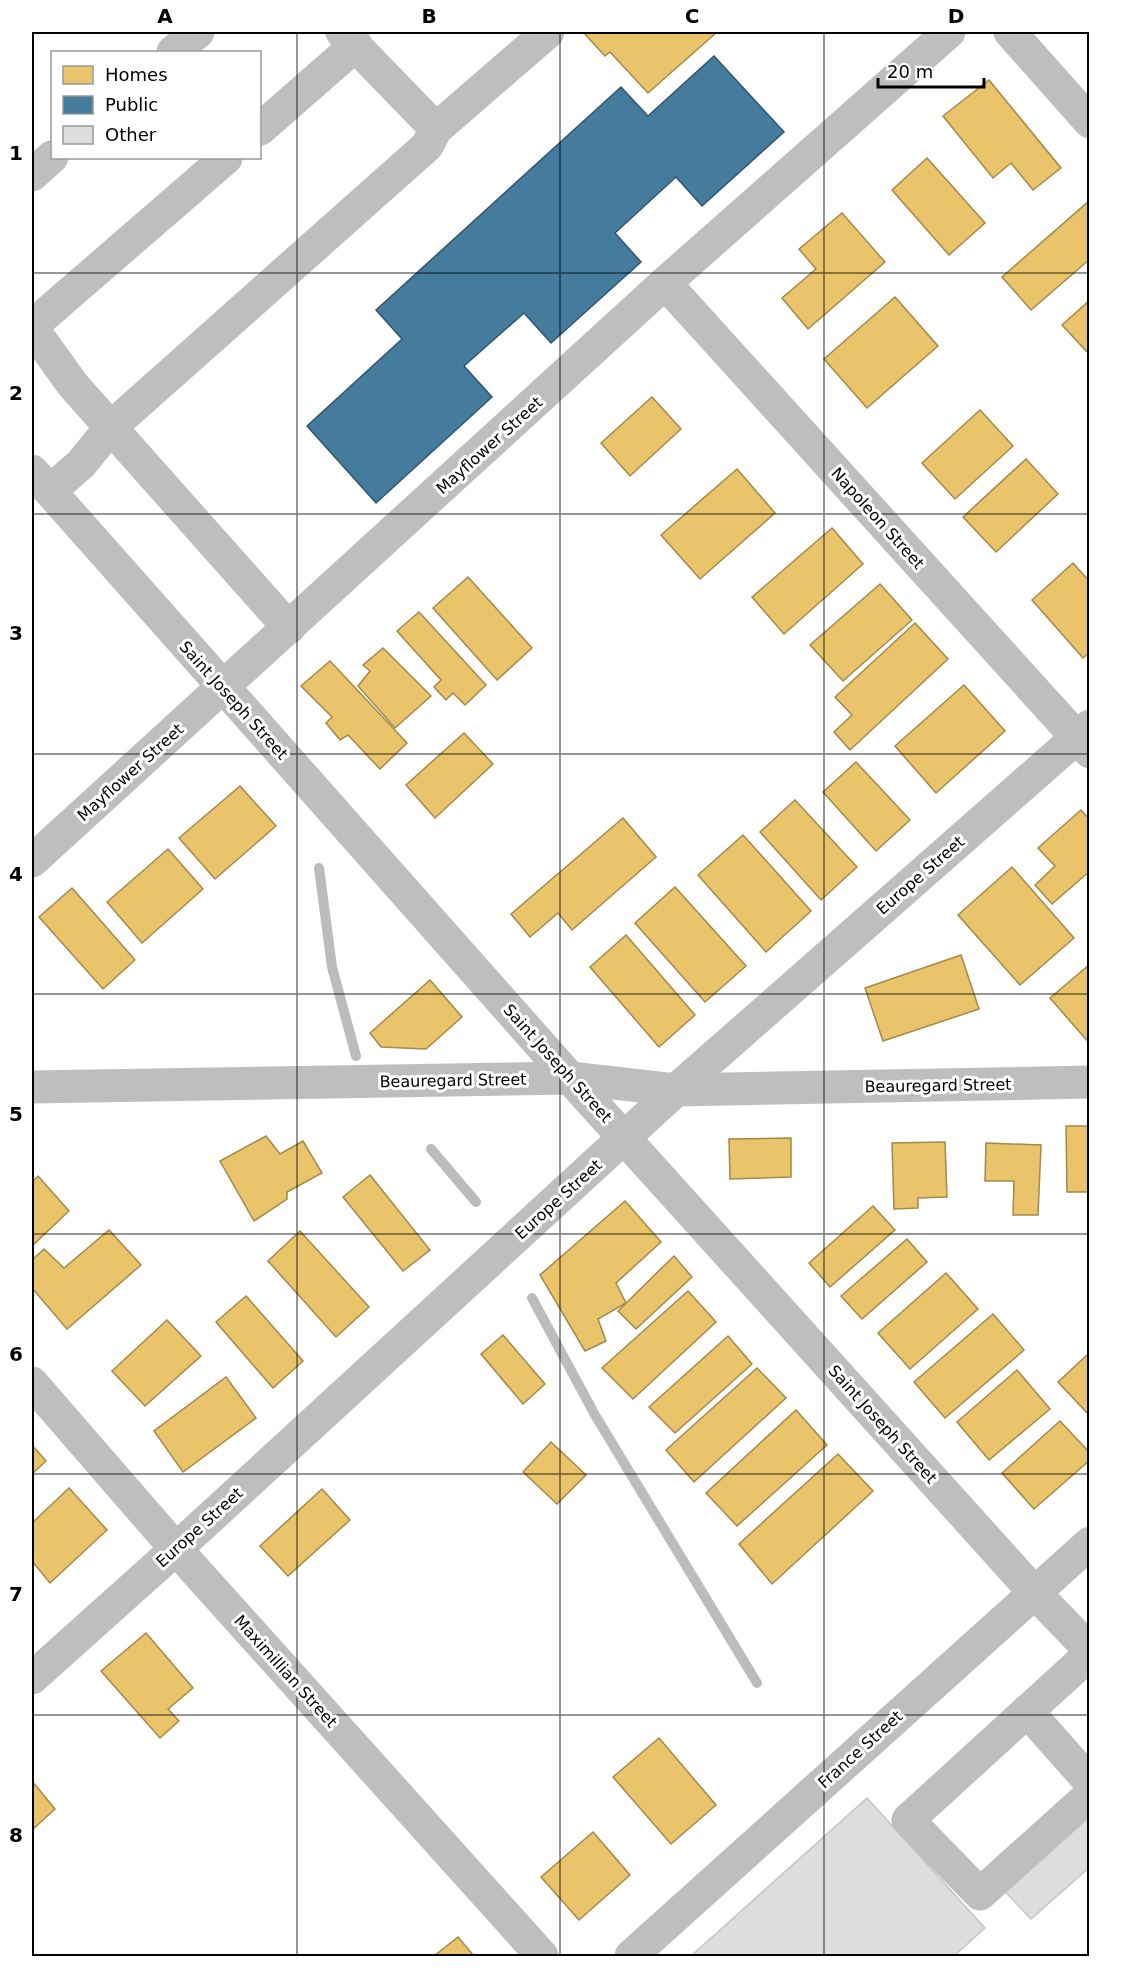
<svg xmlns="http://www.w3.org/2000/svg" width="1121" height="1988" font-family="'DejaVu Sans',sans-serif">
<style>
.homes{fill:#e9c46a;stroke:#a3894a;stroke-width:1.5}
.public{fill:#457b9d;stroke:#30566e;stroke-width:1.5}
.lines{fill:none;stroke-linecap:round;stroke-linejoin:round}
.stream{stroke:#bcbcbc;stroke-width:10}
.building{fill:#ddd;stroke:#c5c5c5;stroke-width:1.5}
.minor{stroke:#bebebe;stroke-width:33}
.grid{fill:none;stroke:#000;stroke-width:1.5;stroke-opacity:0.55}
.labels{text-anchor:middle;stroke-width:6;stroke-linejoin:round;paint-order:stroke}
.street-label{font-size:16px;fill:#000;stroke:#fff}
.neatline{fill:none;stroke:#000;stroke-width:2}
.grid-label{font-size:20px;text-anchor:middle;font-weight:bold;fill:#000}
</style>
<rect width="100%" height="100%" fill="#fff"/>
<g class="homes">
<polygon points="583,32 717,32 648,93 610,52 605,56"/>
<polygon points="989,80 1061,168 1033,190 1011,163 993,178 943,116"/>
<polygon points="927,158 985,223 949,255 892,190"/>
<polygon points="1089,201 1090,259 1031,310 1002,277"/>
<polygon points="842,213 885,262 808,329 782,298 816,269 799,249"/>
<polygon points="895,297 938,346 867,408 824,359"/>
<polygon points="1090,300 1090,355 1062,325"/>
<polygon points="652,397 681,429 630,476 601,443"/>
<polygon points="980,410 1013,446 955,499 922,463"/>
<polygon points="1026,459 1058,494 996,552 963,517"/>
<polygon points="737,469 775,513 700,579 661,535"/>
<polygon points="832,528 863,564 784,634 752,597"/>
<polygon points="1073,563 1090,582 1090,652 1083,658 1032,600"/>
<polygon points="468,577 532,648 497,680 433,608"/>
<polygon points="880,584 912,620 843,681 810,645"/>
<polygon points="419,612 486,685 465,705 453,693 446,700 434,687 441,680 397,631"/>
<polygon points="915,623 948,659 850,750 834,732 852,715 835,697"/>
<polygon points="383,648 431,696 395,728 358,686 370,671 363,665"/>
<polygon points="330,661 407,743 380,769 348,735 340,740 326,723 332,717 301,686"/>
<polygon points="964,685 1005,731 936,793 895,746"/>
<polygon points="464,733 493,764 435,818 406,785"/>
<polygon points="856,762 910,820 876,851 823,792"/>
<polygon points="240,786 276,826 215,879 179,838"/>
<polygon points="795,800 857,867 821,900 760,832"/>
<polygon points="1081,810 1090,820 1090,871 1052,904 1035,885 1055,866 1038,848"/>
<polygon points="623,818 656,857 572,930 558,913 530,937 511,914"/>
<polygon points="743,835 811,911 766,952 698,875"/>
<polygon points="168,849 203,889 142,943 107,902"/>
<polygon points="1012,867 1074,938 1020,985 958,915"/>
<polygon points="675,887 746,966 705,1002 635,923"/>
<polygon points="72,888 135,960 103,989 39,917"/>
<polygon points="626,935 695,1015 659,1047 590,967"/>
<polygon points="961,955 979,1009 883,1041 865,988"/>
<polygon points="1090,964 1090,1044 1050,998"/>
<polygon points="430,980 462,1017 426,1049 381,1047 370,1033"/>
<polygon points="1066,1126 1090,1126 1090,1192 1067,1192"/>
<polygon points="266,1136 280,1154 303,1141 322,1173 287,1192 287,1199 254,1221 220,1161"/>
<polygon points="791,1138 791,1177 730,1179 729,1139"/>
<polygon points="945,1142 947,1197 918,1198 918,1208 894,1209 892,1143"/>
<polygon points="986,1143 1041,1145 1038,1215 1013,1215 1014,1181 985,1181"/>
<polygon points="370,1175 430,1250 403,1271 343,1197"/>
<polygon points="38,1176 69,1211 32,1246 32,1182"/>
<polygon points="625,1201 661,1242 616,1283 626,1303 598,1319 606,1341 585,1351 540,1275"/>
<polygon points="873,1206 895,1230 830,1287 809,1263"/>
<polygon points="109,1230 141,1265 67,1329 32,1288 32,1260 44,1249 64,1268"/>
<polygon points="300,1231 369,1307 336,1337 268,1261"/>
<polygon points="907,1239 927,1262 862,1319 841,1296"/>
<polygon points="674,1256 692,1277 636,1329 618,1311"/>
<polygon points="946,1273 978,1309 910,1369 878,1333"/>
<polygon points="688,1291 716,1322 633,1399 602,1368"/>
<polygon points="246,1296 303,1361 273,1388 216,1322"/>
<polygon points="993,1314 1024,1350 945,1418 914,1382"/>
<polygon points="167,1320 201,1356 145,1406 112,1371"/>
<polygon points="503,1335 545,1384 523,1404 481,1354"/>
<polygon points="728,1336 752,1364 675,1433 649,1407"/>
<polygon points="1087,1355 1090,1358 1090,1416 1058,1382"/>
<polygon points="757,1368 786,1398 694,1482 666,1450"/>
<polygon points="1017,1370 1050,1409 989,1460 957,1422"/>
<polygon points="226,1377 256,1418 183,1472 154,1431"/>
<polygon points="796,1410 827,1445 737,1526 706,1493"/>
<polygon points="1060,1421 1090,1453 1090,1460 1034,1509 1002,1473"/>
<polygon points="551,1442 586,1475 557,1504 523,1472"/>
<polygon points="32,1445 46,1461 32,1474"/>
<polygon points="838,1454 873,1491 772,1584 739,1544"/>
<polygon points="69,1488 107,1530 50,1583 32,1561 32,1523"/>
<polygon points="322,1489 350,1520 288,1576 260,1546"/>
<polygon points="146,1633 193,1688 168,1709 179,1721 160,1738 101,1671"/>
<polygon points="659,1738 716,1805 671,1844 613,1777"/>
<polygon points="32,1781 55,1809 32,1830"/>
<polygon points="593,1832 630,1875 579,1920 541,1877"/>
<polygon points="458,1937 474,1956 434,1956"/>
</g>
<polygon class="public" points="714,56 784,132 702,206 676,177 615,233 641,262 551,343 524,313 464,366 492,397 376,503 307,426 402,339 376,310 621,87 648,116"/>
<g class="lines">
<g class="stream">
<polyline points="319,868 332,967 356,1056"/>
<polyline points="431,1149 476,1202"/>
<polyline points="532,1298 595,1415 757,1683"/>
</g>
</g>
<g class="building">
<polygon points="867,1798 985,1928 954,1956 691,1956"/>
<polygon points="1090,1812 1090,1867 1031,1919 995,1881"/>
</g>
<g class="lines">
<g class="minor">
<polyline points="1010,32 1090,122"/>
<polyline points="173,52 198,32"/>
<polyline points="260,129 356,45"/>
<polyline points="436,129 548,32"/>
<polyline points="32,175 52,157"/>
<polyline points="665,283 1090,752"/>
<polyline points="32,326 226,158"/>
<polyline points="32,328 73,385 289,628"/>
<polyline points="32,471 570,1078 1034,1592 1090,1650"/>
<polyline points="50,491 81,464 111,427 427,146 436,129 342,32"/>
<polyline points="32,861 665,283 949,32"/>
<polyline points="32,1087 570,1078 676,1090 1090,1082"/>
<polyline points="32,1383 176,1549 542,1956"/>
<polyline points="1090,1654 908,1820 980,1894 1090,1795"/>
<polyline points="32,1678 176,1549 676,1090 1090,726"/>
<polyline points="1027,1711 1090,1782"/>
<polyline points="631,1956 1090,1543"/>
</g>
</g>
<path class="grid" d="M297,32V1956M560,32V1956M824,32V1956M32,273H1090M32,514H1090M32,754H1090M32,994H1090M32,1234H1090M32,1474H1090M32,1715H1090"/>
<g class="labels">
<g class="street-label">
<text transform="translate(489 445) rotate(-42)" y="6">Mayflower Street</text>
<text transform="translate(878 518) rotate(48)" y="6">Napoleon Street</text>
<text transform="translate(234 700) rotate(48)" y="6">Saint Joseph Street</text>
<text transform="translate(130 772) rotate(-42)" y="6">Mayflower Street</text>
<text transform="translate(920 875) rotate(-41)" y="6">Europe Street</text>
<text transform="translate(558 1063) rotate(48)" y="6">Saint Joseph Street</text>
<text transform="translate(453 1080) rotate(-1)" y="6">Beauregard Street</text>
<text transform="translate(938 1085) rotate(-1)" y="6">Beauregard Street</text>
<text transform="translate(558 1199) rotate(-42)" y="6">Europe Street</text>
<text transform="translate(883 1424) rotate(48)" y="6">Saint Joseph Street</text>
<text transform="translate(199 1527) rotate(-42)" y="6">Europe Street</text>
<text transform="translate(286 1671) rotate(48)" y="6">Maximillian Street</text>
<text transform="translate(860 1749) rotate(-42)" y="6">France Street</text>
</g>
</g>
<rect width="1121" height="1988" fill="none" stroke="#ffffff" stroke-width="66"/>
<rect x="51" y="51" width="210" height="108" fill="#ffffff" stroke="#999999" stroke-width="1.5"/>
<rect x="63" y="66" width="30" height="18" fill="#e9c46a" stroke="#999999" stroke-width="1.5"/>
<text x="105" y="81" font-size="18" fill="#000000">Homes</text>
<rect x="63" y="96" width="30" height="18" fill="#457b9d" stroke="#999999" stroke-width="1.5"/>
<text x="105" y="111" font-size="18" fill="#000000">Public</text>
<rect x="63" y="126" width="30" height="18" fill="#dddddd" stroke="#999999" stroke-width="1.5"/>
<text x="105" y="141" font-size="18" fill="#000000">Other</text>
<path d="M878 78v9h106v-9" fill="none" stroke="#000000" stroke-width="3"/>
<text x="887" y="78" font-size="18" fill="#000000" stroke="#ffffff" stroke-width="4.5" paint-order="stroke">20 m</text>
<rect x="33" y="33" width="1055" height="1922" class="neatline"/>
<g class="grid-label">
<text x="165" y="23">A</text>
<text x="429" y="23">B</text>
<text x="692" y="23">C</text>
<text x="956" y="23">D</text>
<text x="16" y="160">1</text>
<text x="16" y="400">2</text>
<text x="16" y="640">3</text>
<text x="16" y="881">4</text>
<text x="16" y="1121">5</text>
<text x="16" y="1361">6</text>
<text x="16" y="1601">7</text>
<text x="16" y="1842">8</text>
</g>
</svg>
